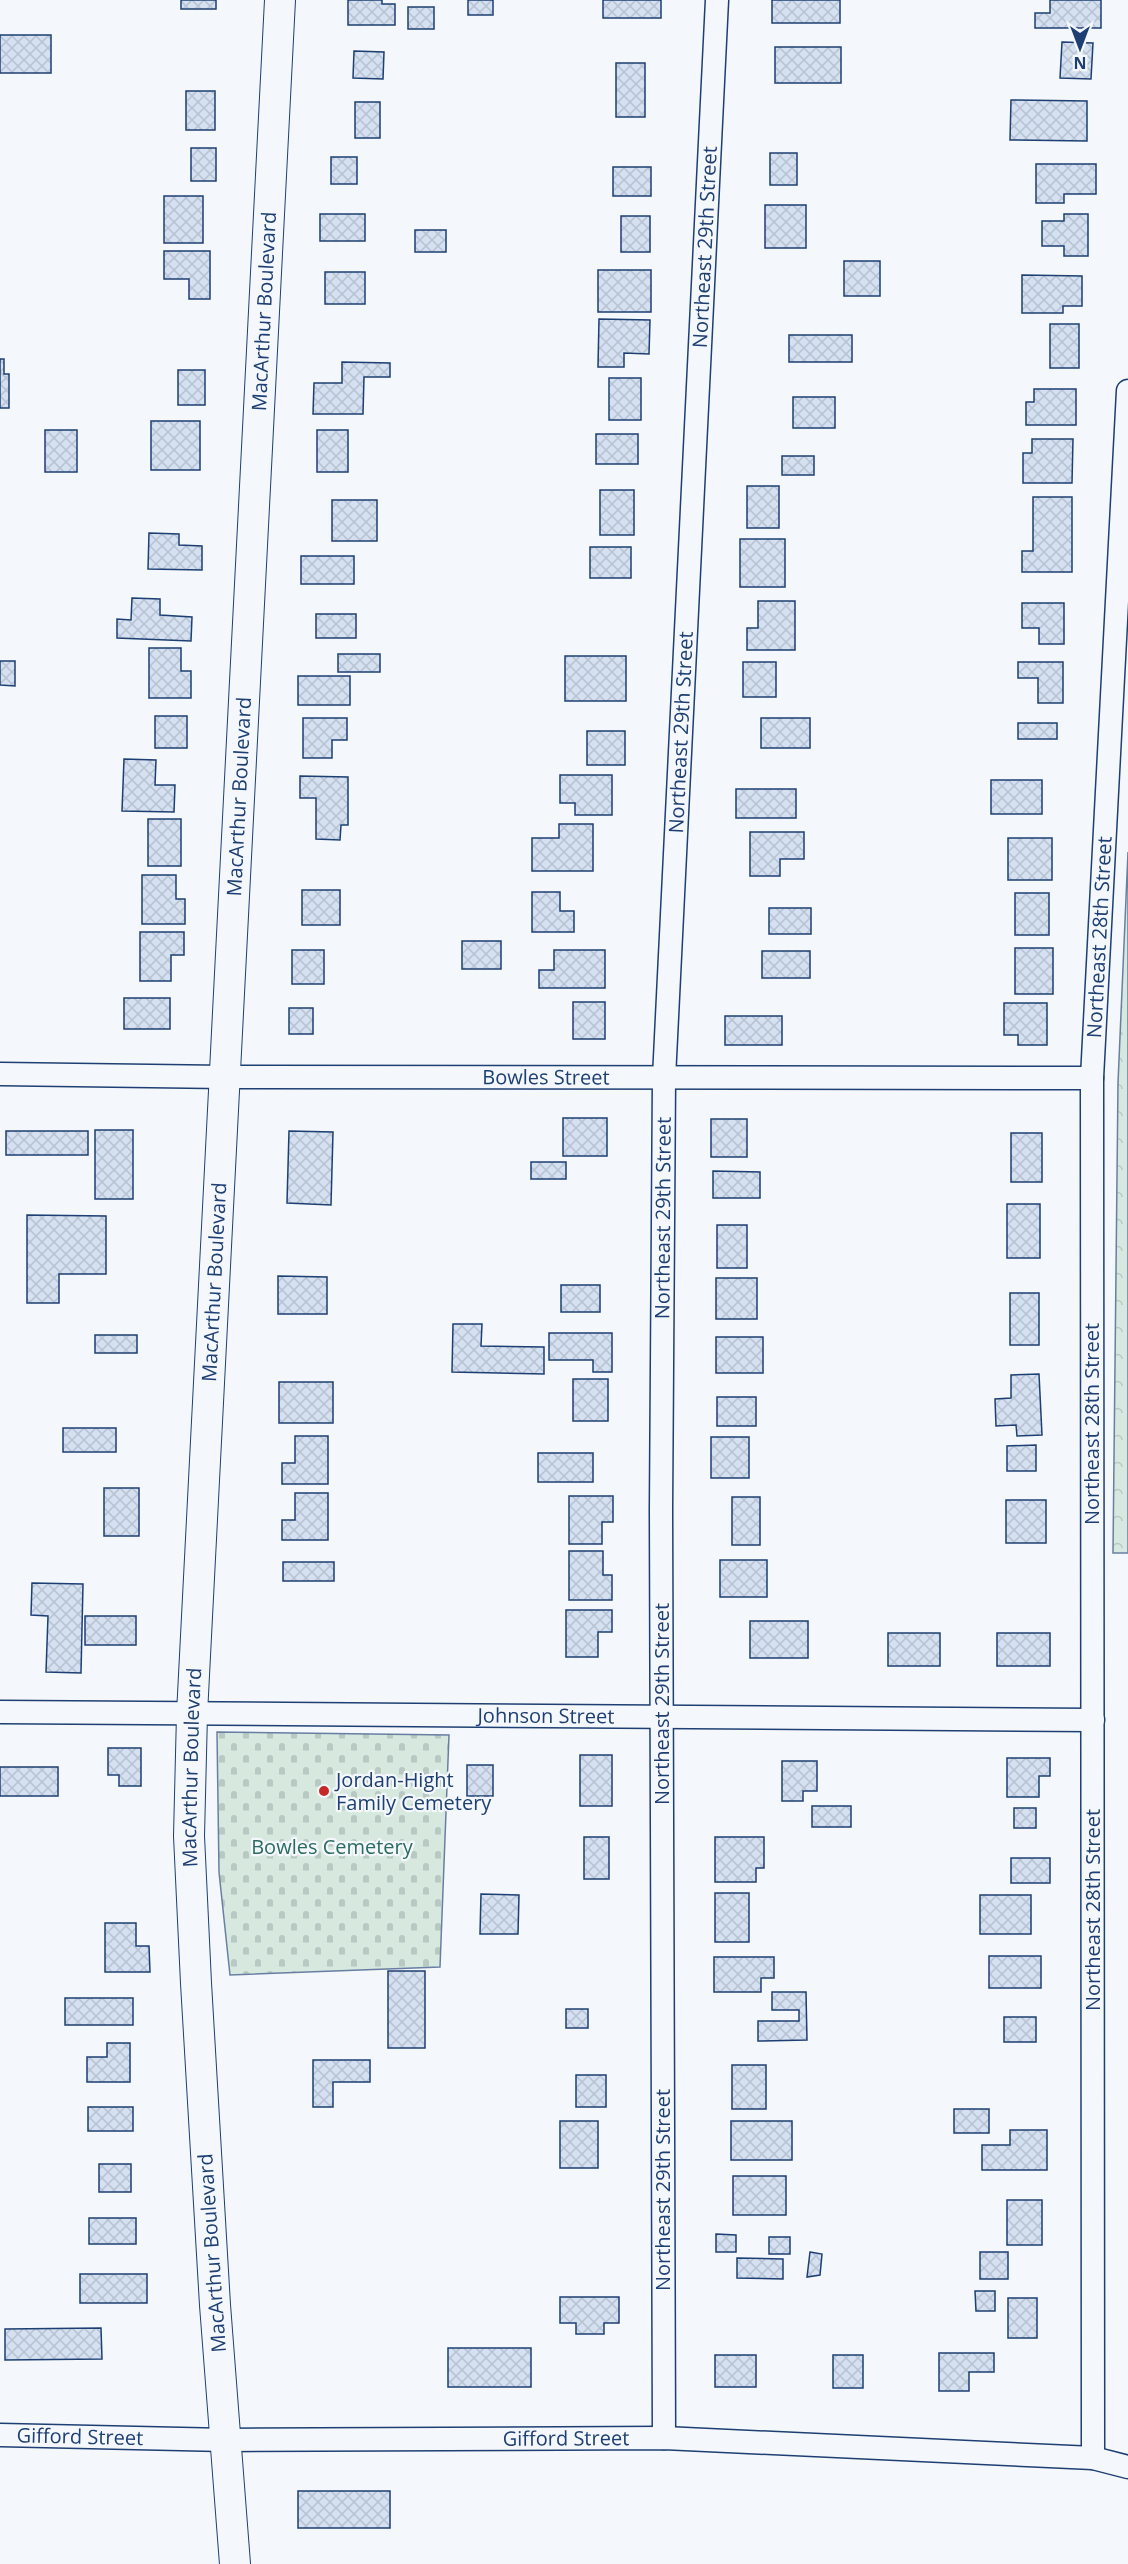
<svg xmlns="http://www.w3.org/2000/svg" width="1128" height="2564" font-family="'Open Sans',sans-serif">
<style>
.cemetery{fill:url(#cemetery-stones);stroke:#687fa3;stroke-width:1.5}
.park{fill:url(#park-crowns);stroke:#687fa3;stroke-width:1.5}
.building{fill:url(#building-cross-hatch);stroke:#1d3f73;stroke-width:1.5}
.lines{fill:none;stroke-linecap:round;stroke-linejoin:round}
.minor-casing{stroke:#1d3f73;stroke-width:25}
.major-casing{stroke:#1d3f73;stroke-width:32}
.minor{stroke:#f4f7fb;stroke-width:22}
.major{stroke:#f4f7fb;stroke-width:30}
.poi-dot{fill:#c62828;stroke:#f4f7fb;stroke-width:2}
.labels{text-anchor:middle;stroke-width:4.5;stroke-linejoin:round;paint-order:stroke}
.street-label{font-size:20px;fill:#1d3f73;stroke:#f4f7fb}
.poi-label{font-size:20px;fill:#1d3f73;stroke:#f4f7fb;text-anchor:start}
.park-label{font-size:20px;fill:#2c6c60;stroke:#f4f7fb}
</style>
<defs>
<pattern id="cemetery-stones" width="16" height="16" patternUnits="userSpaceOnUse" patternTransform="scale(1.5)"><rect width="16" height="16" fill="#d7e8df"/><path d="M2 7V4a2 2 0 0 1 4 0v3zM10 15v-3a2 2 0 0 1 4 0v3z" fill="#b8c8c3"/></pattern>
<pattern id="park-crowns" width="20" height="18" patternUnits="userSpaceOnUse" patternTransform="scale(1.5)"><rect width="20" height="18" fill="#d7e8df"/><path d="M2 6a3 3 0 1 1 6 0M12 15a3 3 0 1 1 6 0" fill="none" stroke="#b8c8c3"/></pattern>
<pattern id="building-cross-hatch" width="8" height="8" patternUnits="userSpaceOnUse" patternTransform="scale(1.5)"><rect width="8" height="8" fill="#d5e0f0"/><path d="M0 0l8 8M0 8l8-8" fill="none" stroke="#b6c1d1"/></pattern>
</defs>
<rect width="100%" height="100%" fill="#f4f7fb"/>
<polygon class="cemetery" points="217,1732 449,1735 440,1967 230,1975 219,1872"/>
<polygon class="park" points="1128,852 1128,1553 1113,1553 1118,1083"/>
<g class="building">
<rect x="181" y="0" width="35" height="9"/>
<polygon points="348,0 382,0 382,4 395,4 395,25 348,25"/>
<rect x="468" y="0" width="25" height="15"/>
<rect x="603" y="0" width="58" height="18"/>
<rect x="772" y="0" width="68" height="23"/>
<polygon points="1050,0 1101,0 1101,28 1035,28 1035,13 1050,13"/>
<rect x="408" y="7" width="26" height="22"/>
<rect x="0" y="35" width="51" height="38"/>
<polygon points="1062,42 1093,43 1091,79 1060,78"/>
<rect x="775" y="47" width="66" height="36"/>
<polygon points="354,51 384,52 383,79 353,78"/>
<rect x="616" y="63" width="29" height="54"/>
<rect x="186" y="91" width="29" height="39"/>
<polygon points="1011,100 1087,101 1087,141 1010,140"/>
<rect x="355" y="102" width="25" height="36"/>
<rect x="191" y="148" width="25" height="33"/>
<rect x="770" y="153" width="27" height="32"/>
<rect x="331" y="157" width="26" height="27"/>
<polygon points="1036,164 1096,164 1096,194 1064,194 1064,203 1036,203"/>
<rect x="613" y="167" width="38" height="29"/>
<rect x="164" y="196" width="39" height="47"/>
<rect x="765" y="205" width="41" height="43"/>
<rect x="320" y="214" width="45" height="27"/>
<polygon points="1064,214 1088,214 1088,256 1064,256 1064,246 1042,246 1042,221 1064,221"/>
<rect x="621" y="216" width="29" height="36"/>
<rect x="415" y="230" width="31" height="22"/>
<polygon points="164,251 210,251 210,299 189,299 189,279 164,279"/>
<rect x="844" y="261" width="36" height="35"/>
<rect x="598" y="270" width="53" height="42"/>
<rect x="325" y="272" width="40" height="32"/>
<polygon points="1022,275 1082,276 1082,306 1063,306 1063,313 1022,313"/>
<polygon points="599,319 650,320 649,354 624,353 624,367 598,367"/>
<rect x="1050" y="324" width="29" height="44"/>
<rect x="789" y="335" width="63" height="27"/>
<polygon points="0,359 4,359 4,374 9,374 9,408 0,408"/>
<polygon points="342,362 390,363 390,377 364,377 363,414 313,414 314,383 342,383"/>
<rect x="178" y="370" width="27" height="35"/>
<rect x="609" y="378" width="32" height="42"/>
<polygon points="1034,389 1076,389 1076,425 1026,425 1026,402 1034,402"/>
<rect x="793" y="397" width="42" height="31"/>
<rect x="151" y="421" width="49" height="49"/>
<rect x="45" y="430" width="32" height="42"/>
<rect x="317" y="430" width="31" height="42"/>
<rect x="596" y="434" width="42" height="30"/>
<polygon points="1032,439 1073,439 1072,483 1023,483 1023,453 1032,453"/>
<rect x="782" y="456" width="32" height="19"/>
<rect x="747" y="486" width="32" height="42"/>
<rect x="600" y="490" width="34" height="45"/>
<polygon points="1033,497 1072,497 1072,572 1022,572 1022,551 1033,551"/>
<rect x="332" y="500" width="45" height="41"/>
<polygon points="149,533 179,534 179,545 202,546 202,570 148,569"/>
<rect x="740" y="539" width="45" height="48"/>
<rect x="590" y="547" width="41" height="31"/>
<rect x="301" y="556" width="53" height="28"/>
<polygon points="132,598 160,599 160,615 192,617 191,641 117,638 117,619 131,620"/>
<polygon points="758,601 795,601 795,650 747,650 747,628 758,628"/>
<polygon points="1022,603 1064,603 1064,644 1039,644 1039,628 1022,628"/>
<rect x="316" y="614" width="40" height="24"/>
<polygon points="149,648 181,648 181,671 191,671 191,698 149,698"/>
<rect x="338" y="654" width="42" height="18"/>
<rect x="565" y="656" width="61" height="45"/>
<polygon points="0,661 15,661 15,686 0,685"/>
<rect x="743" y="662" width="33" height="35"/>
<polygon points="1018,662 1063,662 1063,703 1038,703 1038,678 1018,678"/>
<rect x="298" y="676" width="52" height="29"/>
<rect x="155" y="716" width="32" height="32"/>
<polygon points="303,718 347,718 347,740 332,740 332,758 303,758"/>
<rect x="761" y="718" width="49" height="30"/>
<rect x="1018" y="723" width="39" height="16"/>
<rect x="587" y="731" width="38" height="34"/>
<polygon points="124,759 156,760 155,785 175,785 174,812 122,811"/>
<polygon points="560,775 612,775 612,815 575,815 575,803 560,803"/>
<polygon points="300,776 348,777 348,825 341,825 340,840 316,839 316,798 300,798"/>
<rect x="991" y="780" width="51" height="34"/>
<rect x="736" y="789" width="60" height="29"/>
<rect x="148" y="819" width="33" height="47"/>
<polygon points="559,824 593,824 593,871 532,871 532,838 559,838"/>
<polygon points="750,832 804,832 804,859 780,859 780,876 750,876"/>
<rect x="1008" y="838" width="44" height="42"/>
<polygon points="142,875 176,875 176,899 185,899 185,924 142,924"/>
<rect x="302" y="890" width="38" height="35"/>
<polygon points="532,892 560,892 560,911 574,911 574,932 532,932"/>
<rect x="1015" y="893" width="34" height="42"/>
<rect x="769" y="908" width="42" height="26"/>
<polygon points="140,932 184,932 184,955 171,955 171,981 140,981"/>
<rect x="462" y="941" width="39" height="28"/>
<rect x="1015" y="948" width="38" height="46"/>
<rect x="292" y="950" width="32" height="34"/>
<polygon points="554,950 605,950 605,988 539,988 539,970 554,970"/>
<rect x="762" y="951" width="48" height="27"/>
<rect x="124" y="998" width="46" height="31"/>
<rect x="573" y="1002" width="32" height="37"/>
<polygon points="1004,1003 1047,1003 1047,1045 1018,1045 1018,1035 1004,1035"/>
<rect x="289" y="1008" width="24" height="26"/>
<rect x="725" y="1016" width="57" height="29"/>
<rect x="563" y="1118" width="44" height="38"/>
<rect x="711" y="1119" width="36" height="38"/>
<rect x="95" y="1130" width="38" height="69"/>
<rect x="6" y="1131" width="82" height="24"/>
<polygon points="289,1131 333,1132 331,1205 287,1203"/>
<rect x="1011" y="1133" width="31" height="49"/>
<rect x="531" y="1162" width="35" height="17"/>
<polygon points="713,1171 760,1172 760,1198 713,1198"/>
<rect x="1007" y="1204" width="33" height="54"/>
<polygon points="27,1215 106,1216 106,1274 59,1274 59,1303 27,1303"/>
<rect x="717" y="1225" width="30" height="43"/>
<polygon points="278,1276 327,1277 327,1314 278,1314"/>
<rect x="716" y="1278" width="41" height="41"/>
<rect x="561" y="1285" width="39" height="27"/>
<rect x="1010" y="1293" width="29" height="52"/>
<polygon points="453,1324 482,1324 481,1346 544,1347 544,1374 452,1372"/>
<polygon points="549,1333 612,1333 612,1372 593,1372 593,1360 549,1360"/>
<rect x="95" y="1335" width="42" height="18"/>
<rect x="716" y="1337" width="47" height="36"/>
<polygon points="1039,1374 1042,1435 1017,1436 1016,1425 996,1426 995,1399 1011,1398 1011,1375"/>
<rect x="573" y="1379" width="35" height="42"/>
<rect x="279" y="1382" width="54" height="41"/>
<rect x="717" y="1397" width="39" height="29"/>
<rect x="63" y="1428" width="53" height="24"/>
<polygon points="295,1436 328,1436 328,1484 282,1484 282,1463 295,1463"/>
<rect x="711" y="1437" width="38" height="41"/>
<polygon points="1036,1445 1036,1471 1007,1471 1007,1446"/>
<rect x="538" y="1453" width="55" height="29"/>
<rect x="104" y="1488" width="35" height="48"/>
<polygon points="295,1493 328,1493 328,1540 282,1540 282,1520 295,1520"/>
<polygon points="569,1496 613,1496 613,1522 602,1522 602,1544 569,1544"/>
<rect x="732" y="1497" width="28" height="48"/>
<rect x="1006" y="1500" width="40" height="43"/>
<polygon points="569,1551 603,1551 603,1575 612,1575 612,1600 569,1600"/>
<rect x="720" y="1560" width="47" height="37"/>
<rect x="283" y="1562" width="51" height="19"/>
<polygon points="32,1583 83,1584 81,1673 46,1672 48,1616 31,1615"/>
<polygon points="566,1610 612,1610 612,1632 598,1632 598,1657 566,1657"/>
<rect x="85" y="1616" width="51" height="29"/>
<rect x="750" y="1621" width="58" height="37"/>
<rect x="888" y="1633" width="52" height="33"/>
<rect x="997" y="1633" width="53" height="33"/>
<polygon points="108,1748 141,1748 141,1786 119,1786 119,1775 108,1775"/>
<rect x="580" y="1755" width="32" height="51"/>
<polygon points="1007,1758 1050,1758 1050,1776 1039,1776 1039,1797 1007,1797"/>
<polygon points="782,1761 817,1761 817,1791 803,1791 803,1801 782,1801"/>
<rect x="467" y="1765" width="26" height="31"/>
<rect x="0" y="1767" width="58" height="29"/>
<rect x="812" y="1806" width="39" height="21"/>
<rect x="1014" y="1808" width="22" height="20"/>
<rect x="584" y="1837" width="25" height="42"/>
<polygon points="715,1837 764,1837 764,1868 756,1868 756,1882 715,1882"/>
<rect x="1011" y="1858" width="39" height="25"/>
<rect x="715" y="1893" width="34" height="49"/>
<polygon points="481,1894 519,1895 518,1934 480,1934"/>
<rect x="980" y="1895" width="51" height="39"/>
<polygon points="105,1923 136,1923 136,1946 149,1946 150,1972 105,1972"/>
<rect x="989" y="1956" width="52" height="32"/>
<polygon points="714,1957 774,1957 774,1978 761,1978 761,1992 714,1992"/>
<rect x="388" y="1971" width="37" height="77"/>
<polygon points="772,1992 806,1992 807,2040 758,2041 758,2021 799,2021 799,2010 772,2010"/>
<rect x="65" y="1998" width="68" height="27"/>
<rect x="566" y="2009" width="22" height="19"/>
<rect x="1004" y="2017" width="32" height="25"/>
<polygon points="107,2043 130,2043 130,2082 87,2082 87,2057 107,2057"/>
<polygon points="313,2060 370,2060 370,2082 333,2082 333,2107 313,2107"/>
<rect x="732" y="2065" width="34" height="44"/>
<rect x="576" y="2075" width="30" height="32"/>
<rect x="88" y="2107" width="45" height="24"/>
<rect x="954" y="2109" width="35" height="24"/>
<rect x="560" y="2121" width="38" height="47"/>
<rect x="731" y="2121" width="61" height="39"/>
<polygon points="1010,2130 1047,2130 1047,2170 982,2170 982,2145 1010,2145"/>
<rect x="99" y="2164" width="32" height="28"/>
<rect x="733" y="2176" width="53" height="39"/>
<rect x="1007" y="2200" width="35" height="45"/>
<rect x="89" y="2218" width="47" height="26"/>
<polygon points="716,2234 736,2235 736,2252 716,2252"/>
<rect x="769" y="2237" width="21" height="17"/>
<polygon points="810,2252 822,2254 820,2275 807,2277"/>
<rect x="980" y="2252" width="28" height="27"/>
<polygon points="737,2258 783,2259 783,2279 737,2278"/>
<rect x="80" y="2274" width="67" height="29"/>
<polygon points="975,2291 995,2291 995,2311 976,2311"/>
<polygon points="560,2297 619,2297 619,2323 604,2323 604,2334 576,2334 576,2323 560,2323"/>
<rect x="1008" y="2298" width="29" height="40"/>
<polygon points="101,2328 102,2359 5,2360 5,2329"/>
<rect x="448" y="2348" width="83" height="39"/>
<polygon points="939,2353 994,2353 994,2372 969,2372 969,2391 939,2391"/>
<rect x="715" y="2355" width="41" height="32"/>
<rect x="833" y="2355" width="30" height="33"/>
<rect x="298" y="2491" width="92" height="37"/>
</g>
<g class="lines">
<g class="minor-casing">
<g id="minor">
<path id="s1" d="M0,1074L225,1077L1092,1078"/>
<path id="s2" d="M0,1712L1093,1720"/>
<path id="s3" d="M0,2435L226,2440L664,2438L1093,2458L1128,2467"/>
<path id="s4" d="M664,2438L661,1510L664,1078L717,0"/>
<path id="s5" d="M1093,2458L1092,1078L1128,391"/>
</g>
</g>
<g class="major-casing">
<g id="major">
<path id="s6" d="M235,2564L215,2305L196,1983L189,1836L192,1714L280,0"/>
</g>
</g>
<use href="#minor" class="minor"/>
<use href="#major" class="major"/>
</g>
<circle class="poi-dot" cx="324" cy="1791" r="6"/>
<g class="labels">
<g class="street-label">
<text dy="7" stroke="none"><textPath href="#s4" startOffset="2192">Northeast 29th Street</textPath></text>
<text dy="7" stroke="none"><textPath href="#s6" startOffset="2256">MacArthur Boulevard</textPath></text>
<text dy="7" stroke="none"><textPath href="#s4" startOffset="1706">Northeast 29th Street</textPath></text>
<text dy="7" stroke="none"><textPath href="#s6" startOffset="1770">MacArthur Boulevard</textPath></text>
<text dy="7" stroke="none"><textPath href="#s5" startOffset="1521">Northeast 28th Street</textPath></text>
<text dy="7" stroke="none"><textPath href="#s1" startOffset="546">Bowles Street</textPath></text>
<text dy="7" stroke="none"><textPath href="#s4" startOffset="1220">Northeast 29th Street</textPath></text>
<text dy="7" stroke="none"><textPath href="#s6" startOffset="1284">MacArthur Boulevard</textPath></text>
<text transform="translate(1092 1424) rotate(-90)" y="7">Northeast 28th Street</text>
<text transform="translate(662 1704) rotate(-90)" y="7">Northeast 29th Street</text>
<text dy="7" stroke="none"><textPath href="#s2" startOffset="546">Johnson Street</textPath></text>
<text dy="7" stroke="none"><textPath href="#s6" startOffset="798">MacArthur Boulevard</textPath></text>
<text transform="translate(1093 1910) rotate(-90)" y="7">Northeast 28th Street</text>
<text transform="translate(663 2190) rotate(-90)" y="7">Northeast 29th Street</text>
<text transform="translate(212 2253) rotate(-94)" y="7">MacArthur Boulevard</text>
<text dy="7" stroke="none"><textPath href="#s3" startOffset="80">Gifford Street</textPath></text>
<text dy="7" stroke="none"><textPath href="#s3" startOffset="566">Gifford Street</textPath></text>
</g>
<g class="poi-label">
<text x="336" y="1787">Jordan-Hight<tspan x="336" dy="23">Family Cemetery</tspan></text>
</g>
<g class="park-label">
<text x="332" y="1854">Bowles Cemetery</text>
</g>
</g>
<g transform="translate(1080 48) rotate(180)" stroke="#f4f7fb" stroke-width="4.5" paint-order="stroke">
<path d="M0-4.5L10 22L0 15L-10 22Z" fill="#1d3f73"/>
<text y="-9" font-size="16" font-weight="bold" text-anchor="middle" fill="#1d3f73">N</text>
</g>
</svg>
